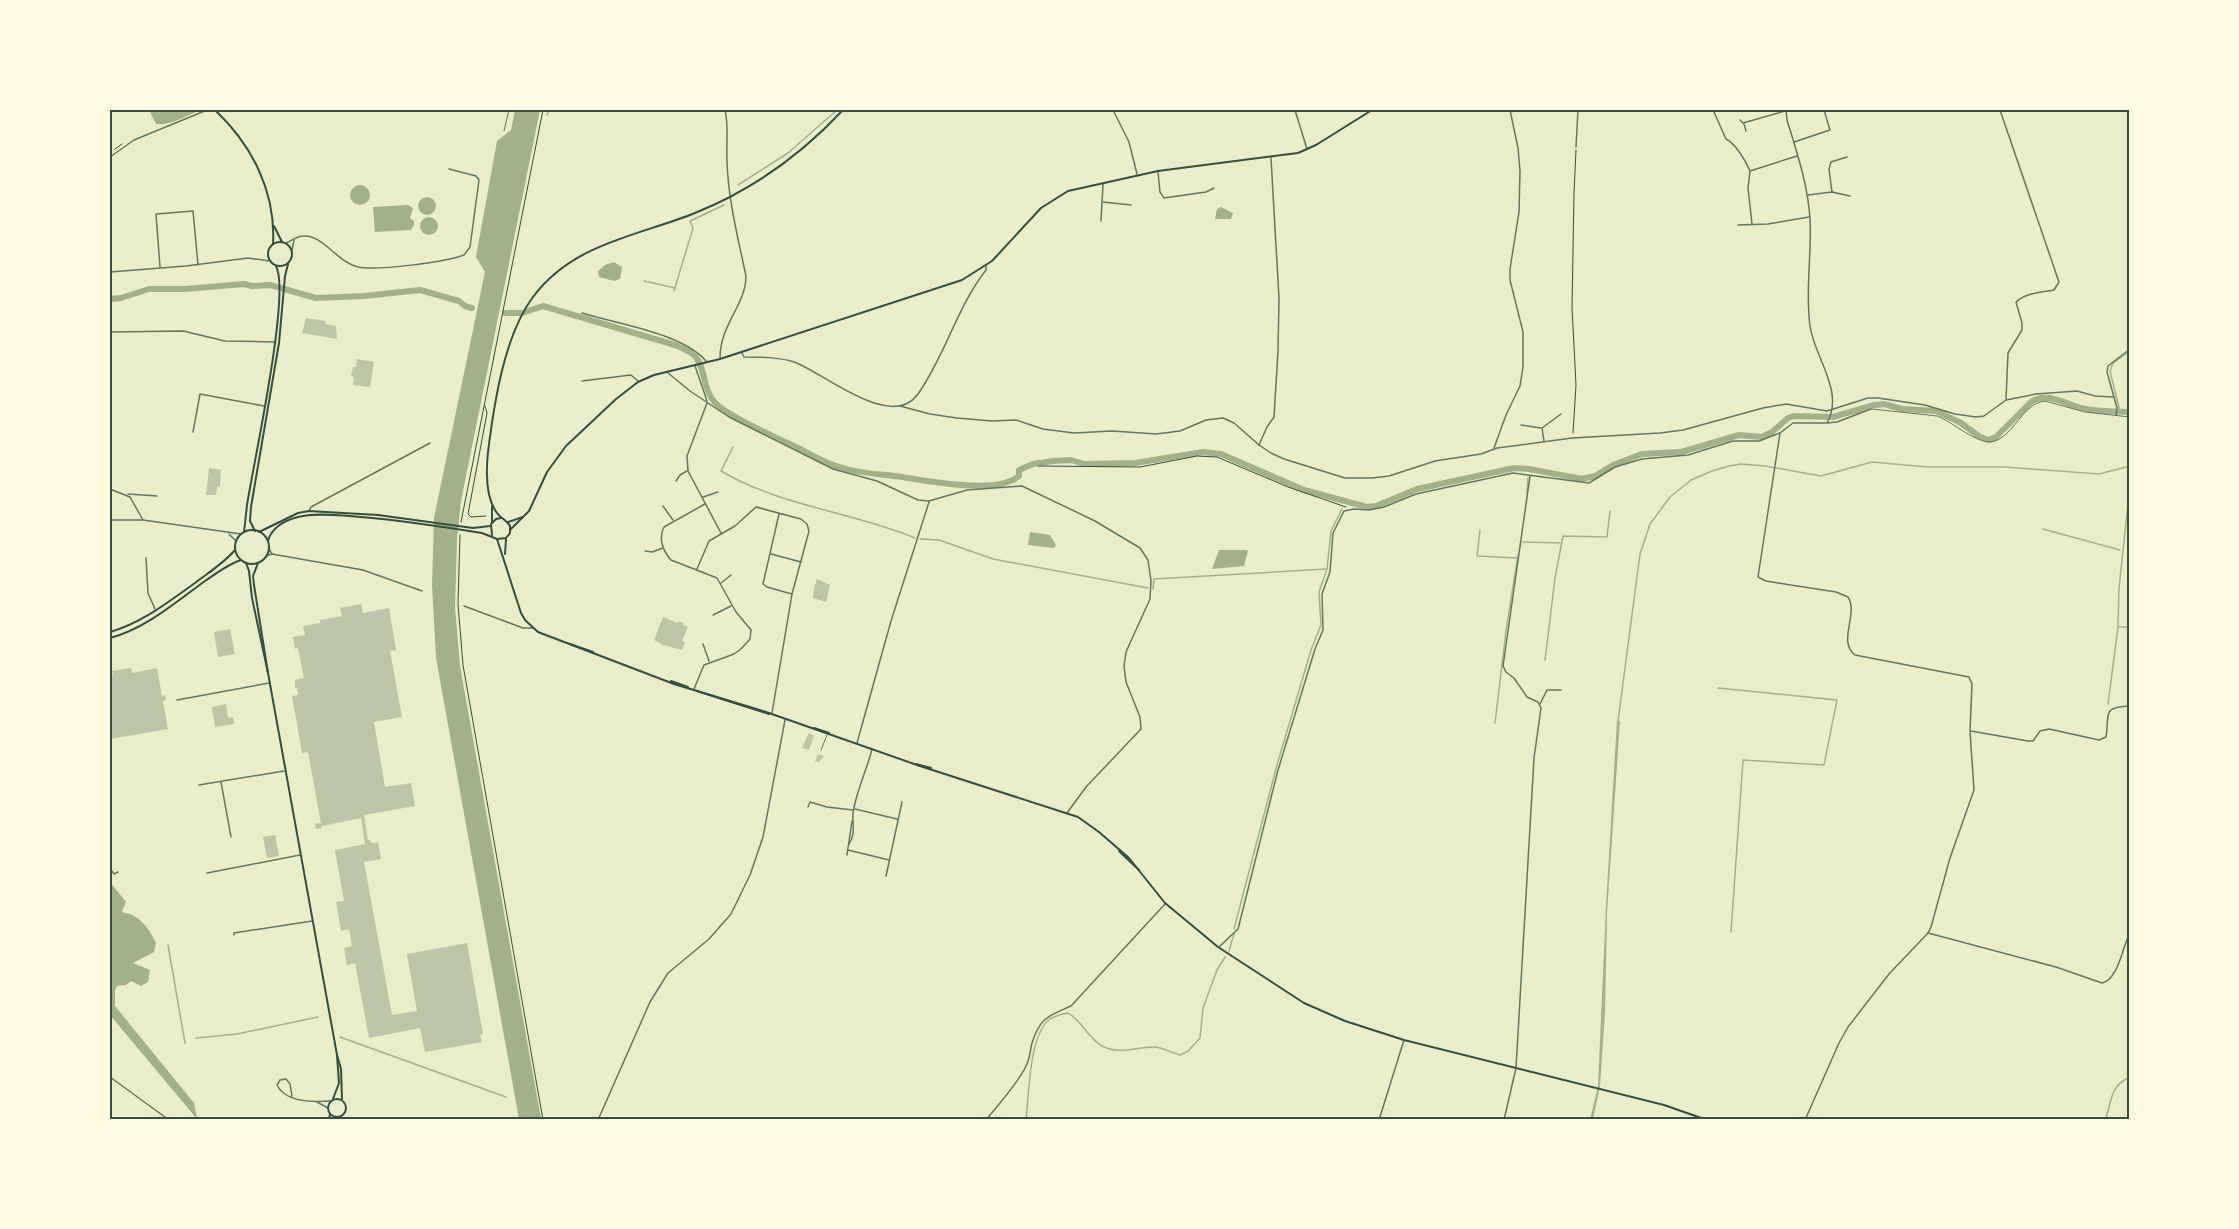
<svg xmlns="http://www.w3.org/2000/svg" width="2239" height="1229" font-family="'Archivo Narrow',sans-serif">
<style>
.water{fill:#a3b18a}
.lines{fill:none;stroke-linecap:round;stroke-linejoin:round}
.stream{stroke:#a3b18a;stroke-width:1.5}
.river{stroke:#a3b18a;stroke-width:6}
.building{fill:#bcc5a7}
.path{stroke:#344e41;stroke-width:1}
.service{stroke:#617663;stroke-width:1}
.minor{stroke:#617663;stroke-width:1.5}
.tertiary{stroke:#617663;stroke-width:1.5}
.secondary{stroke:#344e41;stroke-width:2}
.primary{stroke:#344e41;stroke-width:2}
.neatline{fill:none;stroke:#344e41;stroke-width:2}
</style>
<rect width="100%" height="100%" fill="#e9edc9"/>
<g class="water">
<path d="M149,110H201C187,115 171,126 156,124Z"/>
<polygon points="515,110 540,110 461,501 457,539 455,607 460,666 541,1119 519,1119 436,658 432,585 434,518 485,272 476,257 497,141 511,130"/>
<circle cx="360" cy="195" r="10"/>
<circle cx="427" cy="206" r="9"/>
<polygon points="408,205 413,208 410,218 414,221 414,225 411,230 375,232 373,207"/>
<polygon points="1221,207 1233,213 1231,219 1215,219 1217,209"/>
<circle cx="429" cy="226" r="9"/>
<polygon points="614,262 622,267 620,279 614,281 599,277 598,271 605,265"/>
<polygon points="1030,532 1050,535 1056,545 1054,548 1028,545"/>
<polygon points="1219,550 1246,550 1248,551 1244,566 1212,569"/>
<polygon points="1617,720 1620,721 1607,913 1605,1012 1600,1086 1593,1119 1590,1120 1598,1086 1606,906"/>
<path d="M110,882L126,902L122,911L124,913C138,913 151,931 156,943L154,952L133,963L150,970L148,982L141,986L131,981L126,985L117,986L115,990V1006L194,1103L197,1119L110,1015V988L112,981L110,974Z"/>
</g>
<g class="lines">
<g class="stream">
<polyline points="547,115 549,110"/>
<polyline points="738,185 788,153 837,110"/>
<polyline points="644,281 675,288"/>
<polyline points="674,291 693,228 690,221 724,205"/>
<polyline points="2120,412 2110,371 2113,363 2130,351"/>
<path d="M733,447L721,471C780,506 852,512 915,538"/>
<polyline points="1527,493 1528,478"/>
<polyline points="1346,504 1348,503"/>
<polyline points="2043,529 2120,550"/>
<polyline points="1480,530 1477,556 1517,558"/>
<polyline points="920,539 939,540 993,559 1148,588"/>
<polyline points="1523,542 1560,543"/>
<polyline points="1153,589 1154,579 1326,569"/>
<polyline points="2118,627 2130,627"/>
<polyline points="1545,660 1555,578 1563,536 1607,537 1610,511"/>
<polyline points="1718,688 1837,700 1824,765 1743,760 1731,932"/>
<polyline points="2108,704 2118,627 2119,588 2130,485"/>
<polyline points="1618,721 1640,554 1650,524 1670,497 1691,480 1712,471 1729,466 1741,464 1765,466 1821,476 1872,462 1927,467 2004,467 2099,474 2130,466"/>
<polyline points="1495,723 1506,631 1518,555"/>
<polyline points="1234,929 1277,765 1311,650 1321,625 1319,592 1327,569 1331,531 1342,509"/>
<polyline points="168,945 185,1043"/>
<polyline points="1229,951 1234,934"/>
<polyline points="340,1037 506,1097"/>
<polyline points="196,1038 237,1034 318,1017"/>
<path d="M1026,1120C1029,1095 1029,1034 1050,1019C1055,1016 1062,1014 1068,1013C1082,1021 1088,1038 1102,1046C1119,1055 1135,1047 1153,1047C1163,1047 1171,1053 1180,1055L1188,1051L1200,1038L1203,1008L1217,970L1225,957"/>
<path d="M2105,1120C2112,1103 2109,1086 2130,1077"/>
</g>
<g class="river">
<polyline points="110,299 121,298 149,289 186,289 244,284 252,286 270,285 316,298 364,296 420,290 459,301 465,306 472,308"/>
<path d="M505,313H522L543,306L675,345C682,348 690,351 695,356C708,371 700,392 721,408C744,424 773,436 798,448C812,455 825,463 839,467C860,474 881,474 902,477C929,481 997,495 1019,476V470L1033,464L1053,461L1071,460L1084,464L1135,463L1203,452L1221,454L1304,490L1367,507L1376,506L1417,489L1514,468L1529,469L1582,479L1595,476L1613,465L1642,454L1681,452L1739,435L1762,437L1772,432L1788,418L1794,416L1833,417L1874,405L1884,404L1902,409L1936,411L1961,423L1980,437L1989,440L1996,437L2031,402C2047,391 2065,404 2081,408C2096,412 2114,411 2130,412"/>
</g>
</g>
<g class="building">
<polygon points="306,318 326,321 325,324 336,326 337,339 302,333"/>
<polygon points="357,359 374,362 370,387 353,385 354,377 351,376 353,367 356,367"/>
<polygon points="209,468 221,470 220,487 217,486 216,495 206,495"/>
<polygon points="817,579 830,585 826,602 813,598 814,588"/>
<polygon points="361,604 363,613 389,608 396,650 390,651 402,717 374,722 385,787 411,783 415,806 364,815 368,840 370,840 371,843 378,842 381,859 364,862 392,1015 417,1011 407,954 467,943 483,1034 480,1035 482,1042 425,1052 420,1028 369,1038 355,963 347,965 344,948 352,946 349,929 341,931 336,902 344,901 335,850 365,844 361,818 322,826 322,828 316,829 315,824 321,823 308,752 302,753 292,696 298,695 297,688 295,688 295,680 304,678 298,648 295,649 293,637 305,635 303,626 320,623 320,620 342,616 340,608"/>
<polygon points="663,617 678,623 679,621 684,623 683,625 688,627 682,641 685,642 682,650 663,645 654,640"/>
<polygon points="230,629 235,654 218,657 214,632"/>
<polygon points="131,668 132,673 157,668 162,696 165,695 166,700 163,701 168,729 110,739 110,677 113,676 112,671"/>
<polygon points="226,704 228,718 233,717 234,724 215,727 212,707"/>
<polygon points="809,733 814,736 809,750 802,748"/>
<polygon points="818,754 824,756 819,762 815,761"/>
<polygon points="275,835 279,856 267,858 263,837"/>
</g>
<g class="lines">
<g class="path">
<polyline points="115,149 122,144"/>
<polyline points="485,406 487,413 468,514 471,517 486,516"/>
<polyline points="1573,433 1576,385 1572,308 1574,193 1576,150"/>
<polyline points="1038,466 1140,467 1197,456 1217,457 1288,487 1346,507"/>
<polyline points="461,522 543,110"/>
<polyline points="460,535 458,604 463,665 543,1120"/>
</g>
<g class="service">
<polyline points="504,131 509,110"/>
<path d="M1872,409L1937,416C1952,421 1979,447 1995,441C2015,434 2022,404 2045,401L2085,412L2130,417"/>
<polyline points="821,750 827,735"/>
</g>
<g class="minor">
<polyline points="1113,110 1129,142 1137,174"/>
<polyline points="1295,110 1307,149"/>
<path d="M1713,110L1726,139C1735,143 1746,161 1750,171"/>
<path d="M2000,110L2059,282L2054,290C2042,292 2025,293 2016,302L2022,323V330L2008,353L2006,399"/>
<polyline points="1740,120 1743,123 1785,111"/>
<polyline points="1744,124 1746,131"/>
<polyline points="1794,142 1830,130 1824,110"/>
<polyline points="1576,147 1578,110"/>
<polyline points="110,157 134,140 207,110"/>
<polyline points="1158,172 1160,192 1164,198 1206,192 1214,188"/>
<polyline points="1832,192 1829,169 1831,162 1847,157"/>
<polyline points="1808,195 1832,192 1850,196"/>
<polyline points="1103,202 1131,205"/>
<polyline points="1101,221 1103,184"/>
<polyline points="1752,224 1748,188 1750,171 1797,156"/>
<polyline points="1738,225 1768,224 1809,217"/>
<path d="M286,243C291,241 297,236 303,236C322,234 337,262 358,267C377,271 446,262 464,255L470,247L479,180L476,176L449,169"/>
<polyline points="292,250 294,240"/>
<polyline points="160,267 156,214 193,211 198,265"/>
<polyline points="110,272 186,266 248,258 269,261"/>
<path d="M582,313C617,324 682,333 706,361"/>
<polyline points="110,332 183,331 225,341 275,342"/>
<path d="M742,353L744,357C761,357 778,357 794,362C823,372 891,432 918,394C945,356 957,307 986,270V265"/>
<path d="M720,358C720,324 746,305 746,276C738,238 728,199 727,161C726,143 729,127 725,110"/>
<polyline points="695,366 707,401"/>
<polyline points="668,373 690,391 729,417 833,469 877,481 918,500 929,501 967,490 1022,486 1095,521 1140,548 1148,560 1151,581 1150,599 1126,652 1124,666 1126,682 1140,717 1141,729 1086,787 1067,813"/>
<polyline points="582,381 631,375 638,381"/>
<polyline points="707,403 687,456 688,471 721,533"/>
<polyline points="900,406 930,414 957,418 992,421 1016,420 1043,429 1074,433 1112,431 1156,434 1180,431 1206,420 1223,418 1234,423 1259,445 1271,453 1284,459 1345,478 1372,478 1389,476 1435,461 1481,454 1497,448 1572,438 1660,433 1683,430 1763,408 1786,404 1827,411 1868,398 1878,398 1925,405 1955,414 1976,417 1984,416 2006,400 2036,394 2077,391 2095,396 2113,397"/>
<polyline points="2116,415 2117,408 2107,372 2108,366 2130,349"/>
<polyline points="1827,423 1837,422 1871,409"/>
<polyline points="1521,425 1541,428"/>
<polyline points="193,432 200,394 264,406"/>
<polyline points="1544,441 1542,428 1561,414"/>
<polyline points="1259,445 1267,427 1274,417 1278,351 1279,298 1271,158"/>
<polyline points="1494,448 1506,415 1520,386 1523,367 1523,332 1510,280 1510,269 1519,212 1520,171 1518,148 1510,110"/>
<polyline points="676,481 680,475 687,471"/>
<polyline points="110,489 130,497 143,520"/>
<polyline points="128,494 157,496"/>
<polyline points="703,497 718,492"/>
<polyline points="663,506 673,520"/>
<polyline points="309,511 311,507 430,443"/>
<polyline points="779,514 763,584 767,587 792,594"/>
<polyline points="269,549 272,554"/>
<polyline points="645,551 652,552 663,548"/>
<polyline points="771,554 801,562"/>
<polyline points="266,556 272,554 363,570 422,591"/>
<polyline points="146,558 148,593 155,609"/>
<polyline points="697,569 709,541 735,526 756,507 801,519 807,524 809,531 792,594 772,713"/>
<polyline points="721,583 731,575"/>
<polyline points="464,606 523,628 533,628"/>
<polyline points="713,615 731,606"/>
<polyline points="703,644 709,661"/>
<path d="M694,689L704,665L734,654L741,649L750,639L751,630L736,612L717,578L671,560C663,551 658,538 664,527L705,504"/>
<polyline points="177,700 269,683"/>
<polyline points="1540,704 1547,690 1561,690"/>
<path d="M1971,731L2028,741H2033L2040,731L2049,729L2099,740L2106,737C2110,714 2101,707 2130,706"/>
<polyline points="857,743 891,621 929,502"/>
<polyline points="221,782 231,837"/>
<polyline points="199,785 284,771"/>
<polyline points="808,807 810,802 827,807 853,810"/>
<polyline points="855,809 897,819"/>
<path d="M849,844C856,834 852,823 853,813C856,791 867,770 872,749"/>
<polyline points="848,850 889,860"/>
<polyline points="847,855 852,821"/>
<polyline points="110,868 114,874 118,872"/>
<polyline points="207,873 300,855"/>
<polyline points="886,876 902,802"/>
<path d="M1928,933L2056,967L2102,983C2117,980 2122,951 2128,937L2130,938"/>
<polyline points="234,935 234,933 312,921"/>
<polyline points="1219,947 1238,929 1278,770 1315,649 1323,630 1322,594 1330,572 1333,533 1344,511 1354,509 1369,510 1384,507 1416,494 1513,473 1589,483 1615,467 1642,459 1688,455 1733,441 1759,441 1780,433"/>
<path d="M292,1096L290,1084L286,1079L280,1080L277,1085C286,1103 314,1102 330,1101"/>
<polyline points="317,1102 328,1108"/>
<path d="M986,1120C998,1105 1019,1082 1026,1066C1030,1059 1030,1051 1032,1043C1040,1017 1049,1016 1071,1006L1165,904"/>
<polyline points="1504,1120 1516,1068 1534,758 1541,708 1538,702 1527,697 1514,678 1506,672 1503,666 1530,476"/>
</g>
<g class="tertiary">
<path d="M1786,110L1787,120C1797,153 1808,185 1810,219C1812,254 1805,291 1810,326C1814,357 1845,391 1827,423H1793L1780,433L1758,577L1766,581L1836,592L1848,597C1859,614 1837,641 1855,655L1969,677L1972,684L1970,731L1974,790L1950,858L1931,927L1928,933L1889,974L1848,1027L1839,1043L1805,1120"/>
<polyline points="110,520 143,520 241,534"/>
<polyline points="229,534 236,541"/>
<polyline points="110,1077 169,1120"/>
<polyline points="598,1120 650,1002 668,973 709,939 731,914 750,875 763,837 785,720"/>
<polyline points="1379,1120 1404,1040"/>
</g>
<g class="secondary">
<polyline points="508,522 523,517"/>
<polyline points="510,530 529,511 547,472 566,446 616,399 638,382 654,375 720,359 962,280 992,261 1041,208 1068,191 1158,171 1298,153 1316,145 1372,110"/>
<polyline points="497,539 521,613 525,620 538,632 674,684 766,712 920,766 1078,817 1099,832 1129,858 1165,903 1218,947 1304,1003 1345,1021 1404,1040 1664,1105 1707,1120"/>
<polyline points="505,554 506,539"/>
<path d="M110,632C142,623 168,602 195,583C208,573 224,563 235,550"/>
<path d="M110,638C145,629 176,602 205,581C217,573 228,564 241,560"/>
<polyline points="570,644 593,652"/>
<polyline points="671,681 688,687"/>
<polyline points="697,691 769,714"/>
<polyline points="814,728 829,733"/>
<polyline points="916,764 931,768"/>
<polyline points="1119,851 1139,870"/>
</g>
<g class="primary">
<path d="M215,110C252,145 276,192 273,244"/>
<polyline points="274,226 282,242"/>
<circle cx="280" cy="254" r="12"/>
<polyline points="492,506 492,522"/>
<circle cx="252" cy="547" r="17"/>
<polyline points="255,531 250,521 251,507 279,343 285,276 288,264"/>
<path d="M244,532L247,505C253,466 291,293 276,266"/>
<polyline points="259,532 298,513 309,511 378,515 473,528 490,526"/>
<polyline points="492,535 491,524 496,519 501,518"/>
<path d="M268,541C271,528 285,520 298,517C314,513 333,515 349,516C393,519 438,526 482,533L497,539L506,538L510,533V526C506,519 501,519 497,513C485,497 486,471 488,452C494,404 504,336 533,297C573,243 638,236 695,213C752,190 802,154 843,110"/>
<polyline points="246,563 249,571 252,598 268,673 337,1055 339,1083 333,1099"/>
<polyline points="258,563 253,576 254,585 268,673"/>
<polyline points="337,1055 341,1069 342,1099"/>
<circle cx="337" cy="1108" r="9"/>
<polyline points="329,1120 330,1114"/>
</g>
</g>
<rect width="2239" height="1229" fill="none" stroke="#fefae0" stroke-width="222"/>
<rect x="111" y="111" width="2017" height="1007" class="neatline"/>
</svg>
